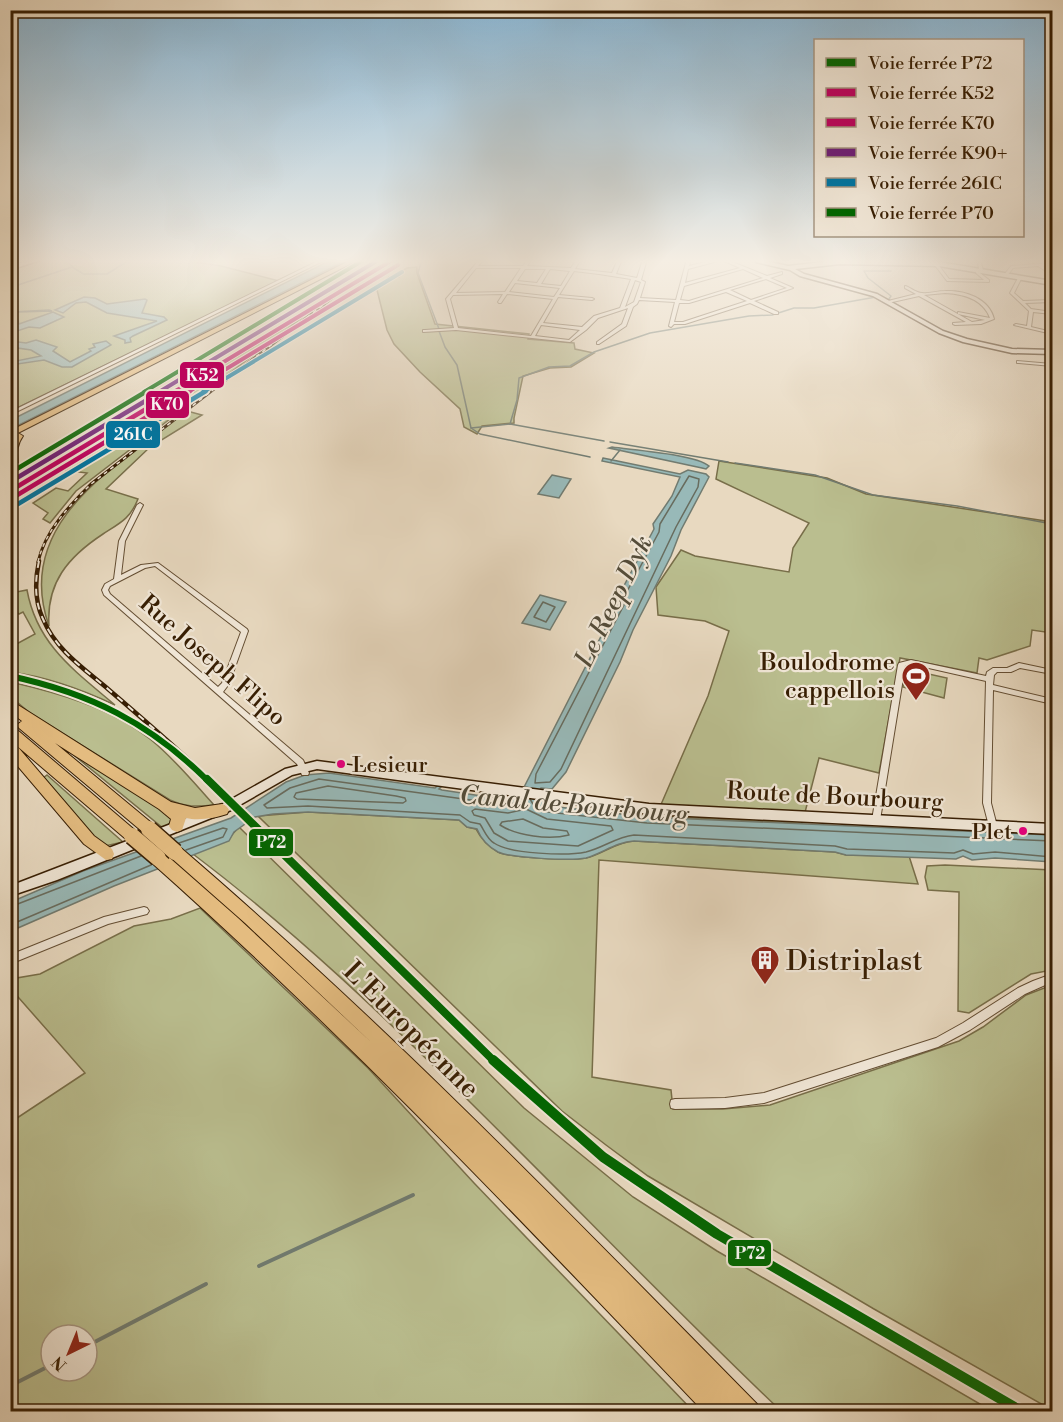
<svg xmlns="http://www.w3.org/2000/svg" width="1063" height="1422" font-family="'Libre Bodoni',serif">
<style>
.green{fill:#babe8f;stroke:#786e49;stroke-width:1.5;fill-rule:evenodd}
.water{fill:#98b9b8;stroke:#717b70;stroke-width:1.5}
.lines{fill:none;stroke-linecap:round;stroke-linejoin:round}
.shore{stroke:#686c5e;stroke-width:1.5}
.stream-far1{stroke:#717b70;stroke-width:1.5}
.stream{stroke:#717b70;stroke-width:4}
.street-casing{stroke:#634d32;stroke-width:2}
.secondary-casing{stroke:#371e03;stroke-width:3}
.primary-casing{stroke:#371e03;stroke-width:2}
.highway-casing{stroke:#371e03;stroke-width:2}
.street{fill:#f0e6d6;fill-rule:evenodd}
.secondary{fill:#f0e6d6;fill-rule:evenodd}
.primary{fill:#e4bc80;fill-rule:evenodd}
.highway{fill:#e4bc80;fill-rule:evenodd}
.rail-far1-casing{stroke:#371e03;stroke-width:3}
.rail-casing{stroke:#371e03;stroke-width:4.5}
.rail-far1{stroke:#f0e6d6;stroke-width:1.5;stroke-dasharray:4;stroke-linecap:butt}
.rail{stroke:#f0e6d6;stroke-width:2;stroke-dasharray:7;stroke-linecap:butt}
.highway-bridge-casing{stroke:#371e03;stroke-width:19;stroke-linecap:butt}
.highway-bridge{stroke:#e4bc80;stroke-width:16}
.rail-1-far2-casing{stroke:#f0e6d6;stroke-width:10}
.rail-1-far1-casing{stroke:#f0e6d6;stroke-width:12}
.rail-1-casing{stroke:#f0e6d6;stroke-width:14}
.rail-2-far1-casing{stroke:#f0e6d6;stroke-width:6}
.rail-2-casing{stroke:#f0e6d6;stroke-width:8}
.rail-3-far1-casing{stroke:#f0e6d6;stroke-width:6}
.rail-3-casing{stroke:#f0e6d6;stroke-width:8}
.rail-4-far1-casing{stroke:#f0e6d6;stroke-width:6}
.rail-4-casing{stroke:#f0e6d6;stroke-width:8}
.rail-5-far1-casing{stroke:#f0e6d6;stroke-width:6}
.rail-5-casing{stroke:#f0e6d6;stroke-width:8}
.rail-6-far1-casing{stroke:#f0e6d6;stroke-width:6}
.rail-6-casing{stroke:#f0e6d6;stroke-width:8}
.rail-1-far2{stroke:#060;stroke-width:6}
.rail-1-far1{stroke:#060;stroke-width:8}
.rail-1{stroke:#060;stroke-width:10}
.rail-2-far1{stroke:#bf005f;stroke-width:4}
.rail-2{stroke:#bf005f;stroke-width:4.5}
.rail-3-far1{stroke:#bf005f;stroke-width:4}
.rail-3{stroke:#bf005f;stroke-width:4.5}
.rail-4-far1{stroke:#6e1e78;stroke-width:4}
.rail-4{stroke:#6e1e78;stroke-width:4.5}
.rail-5-far1{stroke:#0075a1;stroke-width:4}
.rail-5{stroke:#0075a1;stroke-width:4.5}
.rail-6-far1{stroke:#060;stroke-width:4}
.rail-6{stroke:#060;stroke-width:4.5}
.bus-dot{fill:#e5007d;stroke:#f0e6d6;stroke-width:2}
.labels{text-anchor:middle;stroke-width:4.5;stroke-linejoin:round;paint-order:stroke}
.bus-label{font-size:22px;fill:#371e03;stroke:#f0e6d6;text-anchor:start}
.street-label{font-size:24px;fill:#371e03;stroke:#f0e6d6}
.poi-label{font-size:24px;fill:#371e03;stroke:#f0e6d6;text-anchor:end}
.water-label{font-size:26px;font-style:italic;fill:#544c39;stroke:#f0e6d6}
.near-poi-label{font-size:28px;fill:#371e03;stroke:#f0e6d6;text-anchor:start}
.near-street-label{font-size:28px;fill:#371e03;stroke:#f0e6d6}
.line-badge{stroke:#f0e6d6;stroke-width:2}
.badge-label{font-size:16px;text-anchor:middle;font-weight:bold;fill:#fff}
</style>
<rect width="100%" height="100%" fill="#e8d9c0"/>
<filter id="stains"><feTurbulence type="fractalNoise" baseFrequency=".00333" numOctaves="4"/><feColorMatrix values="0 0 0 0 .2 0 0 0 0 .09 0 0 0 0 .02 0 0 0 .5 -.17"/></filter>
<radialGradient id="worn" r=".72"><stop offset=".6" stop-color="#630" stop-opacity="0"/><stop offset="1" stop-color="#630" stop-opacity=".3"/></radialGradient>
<g class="green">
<polygon points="43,259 176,259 221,266 279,281 11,411 11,269"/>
<polygon points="417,267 417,273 435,324 529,334 528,339 574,343 575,349 594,353 571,367 550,368 523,376 514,418 514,423 482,426 477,434 464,427 460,409 420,372 394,344 387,330 377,290 389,277 399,277 400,272 407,268"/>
<polygon points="303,317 76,491 50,523 43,519 48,513 33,503 56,488 68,491 87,473 56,469 22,488 20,487"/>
<path d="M187,411L202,415L150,447L106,489L138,499C130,519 120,523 103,534C68,557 46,583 49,626C12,522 118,465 187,411Z"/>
<polygon points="719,461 827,478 866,494 1052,522 1052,633 1032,630 1030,646 987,660 979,658 977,673 900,658 879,773 819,758 802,824 656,816 708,696 729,631 705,621 658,615 656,587 681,550 695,556 789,572 793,548 809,523 716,479"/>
<path d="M27,590C37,645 75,671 115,705C81,689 48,677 11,672V647L35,634L23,612L19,614L11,607V593Z"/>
<polygon points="906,669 947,678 944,698 903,687"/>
<path d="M11,682C59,693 111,708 150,739C174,758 194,783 214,805C197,807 185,807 170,800L30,713L11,697Z"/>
<polygon points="54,739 124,783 175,820 163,828"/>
<polygon points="47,775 123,842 105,846 98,843 43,778"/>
<path d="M308,812L459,820L467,827L476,829C481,839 487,846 498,852C511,858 571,861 586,858C603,854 616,842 634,841L835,852L846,855L909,856L918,884L599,860L592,1077L671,1090L673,1109H723L770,1105L959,1041L983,1027L1026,995L1052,985V1410L874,1309L648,1176L606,1145L562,1111L258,816Z"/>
<path d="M239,827L524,1108L633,1197L717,1251L992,1411H781C677,1312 578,1209 476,1108C386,1018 295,931 193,854L230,837Z"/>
<polygon points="945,865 1052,870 1052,970 1031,974 969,1013 958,1011 959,892 928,890 925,877 927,866"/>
<path d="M200,908L368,1068L474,1183L693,1411H11V1122L85,1073L11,989V979L40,974L134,926L171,919ZM51,1335H87V1371H51Z"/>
</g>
<g class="water">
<polygon points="333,259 349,259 11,429 11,420"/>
<polygon points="84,297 95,298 107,304 145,299 147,300 142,313 164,317 167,320 133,336 130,338 131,342 125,343 125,340 114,336 157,321 107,313 86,302 76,303 63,313 55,310"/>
<polygon points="49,310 52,311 18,312 16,314 19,324 53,312 64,317 40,328 29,327 11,333 11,328 14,326 11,314 13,312"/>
<polygon points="36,340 57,347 53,351 70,362 91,351 89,349 95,347 93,344 106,341 111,345 72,367 62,367 44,360 11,365 11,362 41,356 31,350 11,347 11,341 26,343"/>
<path d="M612,447C632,450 695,454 709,466L706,469L702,468L609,448Z"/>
<path d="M603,458L680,474L688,470L706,474L709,477L681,530L671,556L633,630L620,662L566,772L552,789L541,788L535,799L549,802V806L648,817L1052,835V862L995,858L972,860L963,856L956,859L846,855L835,852L634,841C616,842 603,853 586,858C571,861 511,858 498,852C487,846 481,839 477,829L467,827L459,820L308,812L273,814L255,817L234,832L229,841L114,886L11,931V902L83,871L231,818L286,782L305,775L329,773L435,788L438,785L442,786L439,789L442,790L508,800L511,796L519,797L617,605L620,600L618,597L654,529L653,524L672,496L680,477L602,461Z"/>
<polygon points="552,475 571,479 559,498 538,494"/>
<polygon points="540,595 566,602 550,630 522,623"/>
</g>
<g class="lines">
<g class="shore">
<polygon points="689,476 699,479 698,487 676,527 561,769 550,782 535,783 536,774 625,603 625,595 659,532 660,524"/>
<polygon points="543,602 555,607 546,622 534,617"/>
<polygon points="328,786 396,796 405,798 406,801 403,803 297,799 294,797 296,793"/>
<path d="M525,799L507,805L319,779L290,788L264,805L267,808L308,806L460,815L470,822L480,824C484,830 487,839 494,843C510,854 567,856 586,852C603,848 616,837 634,835L835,846L847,849L954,853L963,850L973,854L995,852L1052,857"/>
<polyline points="530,799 533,804 548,812 647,823 1052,841"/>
<polygon points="475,809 508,813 526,809 547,819 611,826 613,830 578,846 508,841 494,833 485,818 474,815 472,811"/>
<path d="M523,819L543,828L567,831L569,835C549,840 517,836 500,825L502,822Z"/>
<polyline points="179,843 223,828 227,829 223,837 186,850"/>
<polyline points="10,907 141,856"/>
<polyline points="10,925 151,865"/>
</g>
<g class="stream-far1">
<polyline points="65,259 73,267"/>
<polyline points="422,259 418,273 439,329"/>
<polyline points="83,274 107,274 131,259"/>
<polyline points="15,286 72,267 82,273"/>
<polyline points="889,299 891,296 868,278 864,271 891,271"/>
<polyline points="439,331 445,347 457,365 471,428 510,424 604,441"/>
<polyline points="510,424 517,400 519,378 549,367 570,366 594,352 650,333 749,316 772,315 794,308 814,308 876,297"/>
<polyline points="471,428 480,434 590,457"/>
<polyline points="610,442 728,462"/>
<polyline points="611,461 620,450"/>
<polyline points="735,463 815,475 873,495 957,506 1052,524"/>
</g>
<g class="stream">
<polyline points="259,1266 413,1195"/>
<polyline points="87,1346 206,1284"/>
<polyline points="10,1386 51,1365"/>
</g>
<g class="street-casing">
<g id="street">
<polygon points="322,259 327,259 10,415 10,412"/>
<path d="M480,259H484L478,266H523L528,259H532L527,266L571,268L577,259H581L575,269L612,273L618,259H622L616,274L637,278L643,259H647L641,280L645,282L640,298L676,300L687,259H691L689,266L718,259H725L767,276L782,272V274L770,278L793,288L754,301L778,312V314H774L750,303L685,324H674L671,327L669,326L675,302L639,300L637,304L633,307L626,326L599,344H597V342L622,324L628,308L598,318L586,330L570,342L456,330L423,332V330H425L454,328L446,299ZM722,260L740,268L685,283L688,269ZM476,268H521L505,292L456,293ZM525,269H546L537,283L517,281ZM550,269L570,271L561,286L541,284ZM743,269L763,278L689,301L680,300L684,286ZM574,271L599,274L631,279L620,308L594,316L582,327L543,323L558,297L592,300L594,299L592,298L559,295ZM766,279L787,288L751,300L730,290ZM635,280L641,282L634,302L625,307ZM515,283L560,288L554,297L509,292ZM726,292L747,301L683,322H674L679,303H689ZM503,294L498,302L499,303H501L507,294L553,299L531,336L458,328L450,299L453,295ZM541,325L580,330L569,340L535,336Z"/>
<polygon points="822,259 827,259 832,262 829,263"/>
<polygon points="977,259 980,260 983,270 980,271 980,273 989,280 989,282 947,281 934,264 937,263 949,279 984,280 976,273 976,270 979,269"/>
<polygon points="1052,263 1052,265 1043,266 1052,273 1052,275 1038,266 1013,268 1007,276 1004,275 1011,266"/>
<polygon points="1019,276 1022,277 1014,293 1023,301 1052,300 1052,302 1025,303 1031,309 1052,312 1052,314 1033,312 1031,327 1052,332 1052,334 1014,325 1016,324 1027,326 1029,311 1010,293"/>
<path d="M905,286C910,287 916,293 922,293C929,294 937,291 945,291C964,290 989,298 994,319L981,324L955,325L953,324V323L966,322L919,296L888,303V301L916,294L905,288ZM945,293C964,294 983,299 990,318L958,312V314L985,320L972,322L924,295Z"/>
<polygon points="1017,361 1052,364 1052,366 1019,363 1017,363"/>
<path d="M140,503L143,505L125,541L121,575L141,565L158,563L247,629L248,631L229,684L223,692L303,760L309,773L308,775H302L297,764L104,595L102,590L105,584L114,579L119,541L137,505ZM155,566L241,632L222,683L218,687L110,594L108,590L110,586L145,568Z"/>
<polygon points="911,660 986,676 987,672 993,668 1007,668 1019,663 1052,670 1052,674 1020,668 1011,672 997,672 994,675 993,685 1052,699 1052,704 993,690 991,803 997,826 996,828 993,829 990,828 989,826 983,803 986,681 911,664 905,666 880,820 879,822 876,823 873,822 872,820 898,665 899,663"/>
<polygon points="144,907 147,908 149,911 147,914 108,924 10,964 10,955 104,917"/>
<polygon points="1052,974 1052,982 1025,994 970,1030 938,1047 764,1103 725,1108 675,1109 671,1108 670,1104 671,1100 675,1099 725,1098 764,1093 936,1038 963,1023 1018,988 1033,981"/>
</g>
</g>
<g class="secondary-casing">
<g id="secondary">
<polygon points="35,259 43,259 10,270 10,266"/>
<polygon points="758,259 788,266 840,260 939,262 1052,281 1052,285 939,266 840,264 795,269 804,274 877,294 943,331 967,339 1012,349 1052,350 1052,354 1012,353 963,342 939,333 873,296 800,276 790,270 756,262"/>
<polygon points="317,761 649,804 1052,824 1052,834 649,814 317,769 292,775 231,810 57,880 10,896 10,886 223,804 285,769"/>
</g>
</g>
<g class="primary-casing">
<polygon id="primary" points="353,259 360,259 10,437 10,431"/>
</g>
<g class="highway-casing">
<g id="highway">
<path d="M18,433L23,436C11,453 23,461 14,478L10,479V439Z"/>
<path d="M10,700L171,802L195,808L222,804L227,806L229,810L227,814C215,818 199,821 186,818L182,830L177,832L172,830L169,826L171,819L159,809L55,743L154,825L157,829L154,833L149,835L144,833L19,728L17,725L22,721L10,712Z"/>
<polygon points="10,727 15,728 137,832 140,836 137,840 132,842 127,840 17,746 94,836 112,849 114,854 112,859 106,860 84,844 10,757 10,742 14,743 10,740"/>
<path d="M175,846L181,848C384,1022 569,1213 757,1404L761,1412H704C525,1224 346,1036 152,863L150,858L152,853L158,852L164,853L238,918L373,1044L245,923L169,856L167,852L169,848Z"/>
</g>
</g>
<use href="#street" class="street"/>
<use href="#secondary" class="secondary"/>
<use href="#primary" class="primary"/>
<use href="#highway" class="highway"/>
<g class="rail-far1-casing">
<path id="rail-far1" d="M38,562C45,531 69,506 91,484L336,295"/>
</g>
<g class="rail-casing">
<path id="rail" d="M39,561C35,580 34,600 43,619C56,650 83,668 108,689C136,713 164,737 191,762"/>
</g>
<use href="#rail-far1" class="rail-far1"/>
<use href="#rail" class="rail"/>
<g class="highway-bridge-casing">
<g id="highway-bridge">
<polyline points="149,829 175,852"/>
<polyline points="132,836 158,858"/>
</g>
</g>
<use href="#highway-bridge" class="highway-bridge"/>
<g class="rail-1-far2-casing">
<path id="rail-1-far2" d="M10,676C90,693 150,723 208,781"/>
</g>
<g class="rail-1-far1-casing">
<polyline id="rail-1-far1" points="207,779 495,1062"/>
</g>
<g class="rail-1-casing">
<polyline id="rail-1" points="493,1060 603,1157 717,1234 1023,1412"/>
</g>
<g class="rail-2-far1-casing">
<polyline id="rail-2-far1" points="174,392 394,259"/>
</g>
<g class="rail-2-casing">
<polyline id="rail-2" points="10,491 176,391"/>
</g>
<g class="rail-3-far1-casing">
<polyline id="rail-3-far1" points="188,392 398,265"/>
</g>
<g class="rail-3-casing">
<polyline id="rail-3" points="14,497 190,391"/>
</g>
<g class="rail-4-far1-casing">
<polyline id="rail-4-far1" points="159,392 380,259"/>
</g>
<g class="rail-4-casing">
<polyline id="rail-4" points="10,482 162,391"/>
</g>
<g class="rail-5-far1-casing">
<polyline id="rail-5-far1" points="203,392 402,272"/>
</g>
<g class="rail-5-casing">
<polyline id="rail-5" points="18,504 206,391"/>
</g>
<g class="rail-6-far1-casing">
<polyline id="rail-6-far1" points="144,392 365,259"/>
</g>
<g class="rail-6-casing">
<polyline id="rail-6" points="10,473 147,391"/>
</g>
<use href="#rail-1-far2" class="rail-1-far2"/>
<use href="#rail-1-far1" class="rail-1-far1"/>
<use href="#rail-1" class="rail-1"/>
<use href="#rail-2-far1" class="rail-2-far1"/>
<use href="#rail-2" class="rail-2"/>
<use href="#rail-3-far1" class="rail-3-far1"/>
<use href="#rail-3" class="rail-3"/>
<use href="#rail-4-far1" class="rail-4-far1"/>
<use href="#rail-4" class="rail-4"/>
<use href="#rail-5-far1" class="rail-5-far1"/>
<use href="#rail-5" class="rail-5"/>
<use href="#rail-6-far1" class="rail-6-far1"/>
<use href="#rail-6" class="rail-6"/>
</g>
<linearGradient id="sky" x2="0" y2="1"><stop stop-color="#88b6d5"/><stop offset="0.57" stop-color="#f5eee3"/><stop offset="1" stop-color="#f5eee3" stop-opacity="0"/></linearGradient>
<rect width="1063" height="458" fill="url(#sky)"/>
<defs>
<g id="stadium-pin" transform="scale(1.5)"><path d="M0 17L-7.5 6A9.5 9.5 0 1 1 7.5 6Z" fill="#8f2418" stroke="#f0e6d6"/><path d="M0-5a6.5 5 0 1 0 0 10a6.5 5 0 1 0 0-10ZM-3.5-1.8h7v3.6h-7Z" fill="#fff"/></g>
<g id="building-pin" transform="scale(1.5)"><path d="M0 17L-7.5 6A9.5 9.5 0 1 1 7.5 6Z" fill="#8f2418" stroke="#f0e6d6"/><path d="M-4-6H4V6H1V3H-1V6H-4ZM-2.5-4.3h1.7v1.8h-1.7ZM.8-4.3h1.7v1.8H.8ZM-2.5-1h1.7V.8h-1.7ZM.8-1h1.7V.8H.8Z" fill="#fff"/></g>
</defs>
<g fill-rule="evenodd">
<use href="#stadium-pin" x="916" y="676"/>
<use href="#building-pin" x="765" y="960"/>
</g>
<g class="bus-dot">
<circle cx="341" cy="764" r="5"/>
<circle cx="1023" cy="831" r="5"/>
</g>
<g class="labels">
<g class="bus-label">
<text x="352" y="772">Lesieur</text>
<text x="1012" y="839" text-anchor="end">Plet</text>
</g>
<g class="street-label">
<text transform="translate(213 660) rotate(41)" y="8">Rue Joseph Flipo</text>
<text transform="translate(835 796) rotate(3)" y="8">Route de Bourbourg</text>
</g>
<g class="poi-label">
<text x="895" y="670">Boulodrome<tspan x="895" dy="28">cappellois</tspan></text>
</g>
<g class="water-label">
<text transform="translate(613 601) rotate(-64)" y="9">Le Reep Dyk</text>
<text transform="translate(574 804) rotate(5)" y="9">Canal de Bourbourg</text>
</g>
<g class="near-poi-label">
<text x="786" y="970">Distriplast</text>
</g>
<g class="near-street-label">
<text transform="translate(412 1029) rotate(45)" y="10">L'Européenne</text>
</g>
</g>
<g class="line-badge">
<rect x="179" y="361" width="46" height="28" rx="6" fill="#bf005f"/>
<rect x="145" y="390" width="45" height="29" rx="6" fill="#bf005f"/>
<rect x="105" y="420" width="56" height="29" rx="6" fill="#0075a1"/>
<rect x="248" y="828" width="46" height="29" rx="6" fill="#060"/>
<rect x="727" y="1239" width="45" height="28" rx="6" fill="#060"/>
</g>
<g class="badge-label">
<text x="202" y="381">K52</text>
<text x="167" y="410">K70</text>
<text x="133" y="440">261C</text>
<text x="271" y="848">P72</text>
<text x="750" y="1259">P72</text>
</g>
<rect width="1063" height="1422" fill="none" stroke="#e8d9c0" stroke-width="36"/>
<rect x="12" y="12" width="1039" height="1398" fill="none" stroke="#371e03" stroke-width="3"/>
<rect x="18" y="18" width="1027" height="1386" fill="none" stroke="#371e03" stroke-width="1.5"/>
<rect x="814" y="39" width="210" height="198" fill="#f0e6d6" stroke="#a69682" stroke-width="1.5"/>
<rect x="826" y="58" width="30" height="9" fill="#006600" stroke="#a69682" stroke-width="1.5"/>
<text x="868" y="69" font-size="18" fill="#371e03">Voie ferrée P72</text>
<rect x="826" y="88" width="30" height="9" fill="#bf005f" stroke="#a69682" stroke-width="1.5"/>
<text x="868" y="99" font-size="18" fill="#371e03">Voie ferrée K52</text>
<rect x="826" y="118" width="30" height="9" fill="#bf005f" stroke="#a69682" stroke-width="1.5"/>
<text x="868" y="129" font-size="18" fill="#371e03">Voie ferrée K70</text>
<rect x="826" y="148" width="30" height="9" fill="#6e1e78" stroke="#a69682" stroke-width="1.5"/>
<text x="868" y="159" font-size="18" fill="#371e03">Voie ferrée K90+</text>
<rect x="826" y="178" width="30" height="9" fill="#0075a1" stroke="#a69682" stroke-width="1.5"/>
<text x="868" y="189" font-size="18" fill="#371e03">Voie ferrée 261C</text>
<rect x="826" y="208" width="30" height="9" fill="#006600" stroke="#a69682" stroke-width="1.5"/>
<text x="868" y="219" font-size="18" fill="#371e03">Voie ferrée P70</text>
<g transform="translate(69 1353) rotate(223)"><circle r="28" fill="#f0e6d6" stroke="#a69682" stroke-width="1.5"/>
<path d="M0-4.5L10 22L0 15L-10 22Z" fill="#8f2418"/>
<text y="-9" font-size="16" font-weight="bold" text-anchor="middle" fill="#371e03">N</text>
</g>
<rect width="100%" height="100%" filter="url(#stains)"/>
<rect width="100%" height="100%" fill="url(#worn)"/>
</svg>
